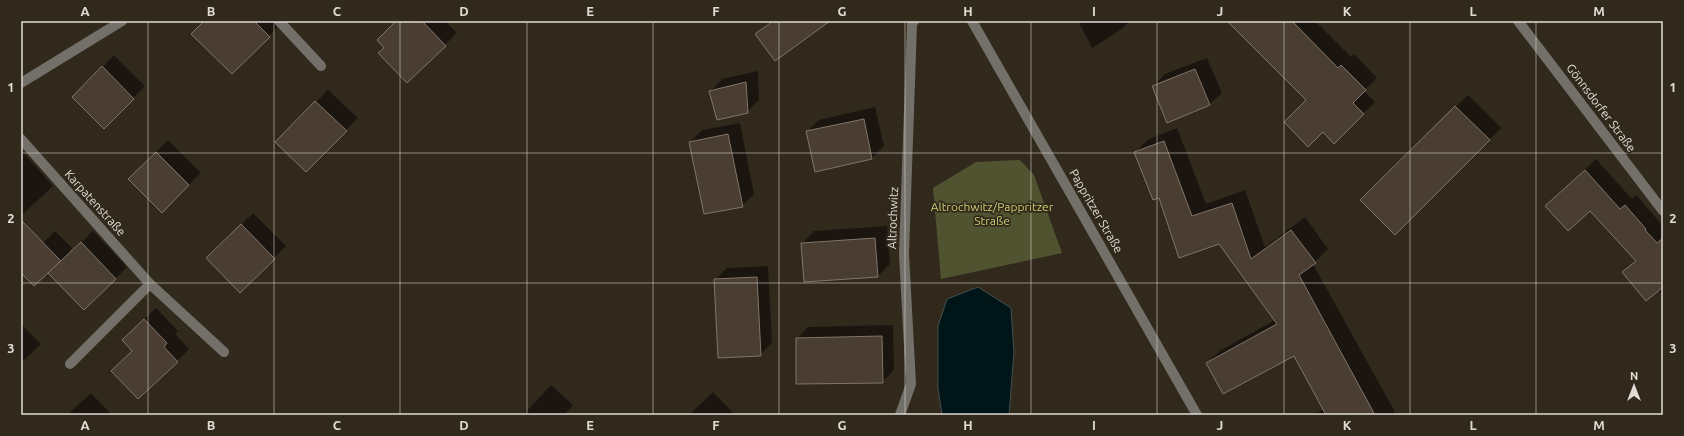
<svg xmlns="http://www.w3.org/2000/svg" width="1684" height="436" font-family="Ubuntu,sans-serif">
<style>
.green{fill:#50532f}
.water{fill:#001517;stroke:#445050}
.shadow{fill:#0007}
.building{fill:#4a3e33;stroke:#827569}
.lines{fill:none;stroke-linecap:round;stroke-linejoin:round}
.minor{stroke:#727069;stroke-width:10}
.grid{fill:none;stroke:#e1dbd4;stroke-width:1;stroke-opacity:0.55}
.labels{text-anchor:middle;stroke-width:3.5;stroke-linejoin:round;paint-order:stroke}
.street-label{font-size:12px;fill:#e1dbd4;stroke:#32291d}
.park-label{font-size:12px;fill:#c7ce70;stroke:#32291d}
.neatline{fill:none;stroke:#e1dbd4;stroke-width:1.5}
.grid-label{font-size:13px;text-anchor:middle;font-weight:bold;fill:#e1dbd4}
</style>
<rect width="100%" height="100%" fill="#32291d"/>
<polygon class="green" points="1020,160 1034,175 1062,253 941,279 933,188 976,162"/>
<polygon class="water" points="978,287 1011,308 1014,352 1009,415 942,415 938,388 938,326 947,299"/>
<g class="shadow">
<polygon points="206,21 278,21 281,24 232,73"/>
<polygon points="398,21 445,21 457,33 407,82 385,48"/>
<polygon points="766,21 820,21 756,34 768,23"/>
<polygon points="1078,21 1130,21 1119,31 1092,48"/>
<polygon points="1241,21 1315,21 1351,57 1354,54 1377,78 1364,91 1375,102 1334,142 1307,100"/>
<polygon points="114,55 145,86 104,127 73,97"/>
<polygon points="1207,58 1222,93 1210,104 1153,86 1165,74"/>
<polygon points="758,71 759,100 747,112 711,91 722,79"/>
<polygon points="328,90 358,118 318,159 276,142"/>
<polygon points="1468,95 1501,128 1395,234 1362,200"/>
<polygon points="875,107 884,146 872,158 816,171 807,132 819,120"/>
<polygon points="740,123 754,194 742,206 690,142 702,130"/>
<polygon points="1177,128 1206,204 1245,190 1265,247 1305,217 1328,249 1313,264 1395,412 1392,415 1312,415 1324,409 1295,354 1207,363 1221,350 1275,320 1219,243 1160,197 1135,152 1149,139"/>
<polygon points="168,140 201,173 162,211 129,179"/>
<polygon points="21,150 53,186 21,216"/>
<polygon points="1596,159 1632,199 1636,195 1663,226 1663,296 1658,290 1624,273 1637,260 1590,210 1546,206"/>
<polygon points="253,213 286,246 240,291 208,258"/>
<polygon points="887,226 890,264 878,276 802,243 814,231"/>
<polygon points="55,231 72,248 69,252 70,253 93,231 127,267 115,279 48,272 21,272 21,265"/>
<polygon points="768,266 772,343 760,355 715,280 727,268"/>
<polygon points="156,308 178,331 175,334 189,349 177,361 133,351 123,340"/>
<polygon points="21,324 41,344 21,363"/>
<polygon points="893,325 894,370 882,382 797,339 808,327"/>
<polygon points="551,385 573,405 564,415 523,415"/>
<polygon points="713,392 735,415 689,415"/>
<polygon points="91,393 112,415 67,415"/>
</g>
<g class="building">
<polygon points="204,21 254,21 270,37 232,74 191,34"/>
<polygon points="396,21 422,21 446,46 407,83 378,53 384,48 377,40"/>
<polygon points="773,21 830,21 775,61 755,34"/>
<polygon points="1227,21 1292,21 1338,68 1341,65 1366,90 1353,103 1364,114 1334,144 1323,132 1308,147 1284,122 1306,100"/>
<polygon points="102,66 134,99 104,129 72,97"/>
<polygon points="1195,69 1210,105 1167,123 1152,86"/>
<polygon points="746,82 748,113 717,120 709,91"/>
<polygon points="315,101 347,131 306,172 275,142"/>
<polygon points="1455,106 1490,140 1395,235 1360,200"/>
<polygon points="864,119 872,159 815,172 806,131"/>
<polygon points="728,134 743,207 704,214 689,142"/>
<polygon points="1164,141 1192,216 1232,203 1251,259 1291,230 1316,263 1299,275 1375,415 1326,415 1294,356 1223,394 1206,363 1277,324 1219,244 1179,258 1159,198 1153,200 1134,152"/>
<polygon points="156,152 189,185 162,213 128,179"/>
<polygon points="1585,170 1620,209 1625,205 1646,229 1645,230 1657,243 1663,238 1663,289 1662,288 1646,301 1622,272 1636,261 1590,211 1568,231 1545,206"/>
<polygon points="21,220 61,261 34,286 21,273"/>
<polygon points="241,224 275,259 240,293 206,258"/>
<polygon points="875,238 878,277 804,282 801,243"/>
<polygon points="81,242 116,279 84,310 48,273"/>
<polygon points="757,277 761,356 718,358 714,279"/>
<polygon points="144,319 167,343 164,347 178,362 138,399 111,371 132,351 122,340"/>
<polygon points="882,336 883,383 796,384 796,338"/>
</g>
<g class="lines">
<g class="minor">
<polyline points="279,21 321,66"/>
<polyline points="972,21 1197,415"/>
<polyline points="1518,21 1663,211"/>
<polyline points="21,83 122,21"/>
<polyline points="21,139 150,284 224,352"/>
<polyline points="70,364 150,284"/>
<polyline points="900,415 911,384 904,254 912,24 914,21"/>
</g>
</g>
<path class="grid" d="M148,21V415M274,21V415M400,21V415M527,21V415M653,21V415M779,21V415M905,21V415M1031,21V415M1157,21V415M1284,21V415M1410,21V415M1536,21V415M21,153H1663M21,283H1663"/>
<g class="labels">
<g class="street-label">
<text transform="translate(1601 108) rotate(53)" y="4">Gönnsdorfer Straße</text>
<text transform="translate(95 203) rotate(48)" y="4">Karpatenstraße</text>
<text transform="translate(1096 211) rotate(60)" y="4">Pappritzer Straße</text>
<text transform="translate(893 218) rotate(-88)" y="4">Altrochwitz</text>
</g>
<g class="park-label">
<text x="992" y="211">Altrochwitz/Pappritzer<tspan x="992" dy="14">Straße</tspan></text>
</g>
</g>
<rect width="1684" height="436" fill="none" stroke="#32291d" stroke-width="44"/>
<g transform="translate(1634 386)" stroke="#32291d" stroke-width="3" paint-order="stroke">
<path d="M0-3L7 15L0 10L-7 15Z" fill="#e1dbd4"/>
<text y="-6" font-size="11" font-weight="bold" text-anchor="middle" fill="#e1dbd4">N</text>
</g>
<rect x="22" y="22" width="1640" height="392" class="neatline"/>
<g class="grid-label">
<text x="85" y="16">A</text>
<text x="211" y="16">B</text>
<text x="337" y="16">C</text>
<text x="464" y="16">D</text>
<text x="590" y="16">E</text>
<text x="716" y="16">F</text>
<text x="842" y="16">G</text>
<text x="968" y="16">H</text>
<text x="1094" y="16">I</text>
<text x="1220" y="16">J</text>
<text x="1347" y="16">K</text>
<text x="1473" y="16">L</text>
<text x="1599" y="16">M</text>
<text x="11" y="92">1</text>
<text x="1673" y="92">1</text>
<text x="11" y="223">2</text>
<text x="1673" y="223">2</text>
<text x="11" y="353">3</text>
<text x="1673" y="353">3</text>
<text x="85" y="430">A</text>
<text x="211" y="430">B</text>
<text x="337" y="430">C</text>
<text x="464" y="430">D</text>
<text x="590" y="430">E</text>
<text x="716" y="430">F</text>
<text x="842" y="430">G</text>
<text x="968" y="430">H</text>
<text x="1094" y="430">I</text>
<text x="1220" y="430">J</text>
<text x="1347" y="430">K</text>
<text x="1473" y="430">L</text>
<text x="1599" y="430">M</text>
</g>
</svg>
